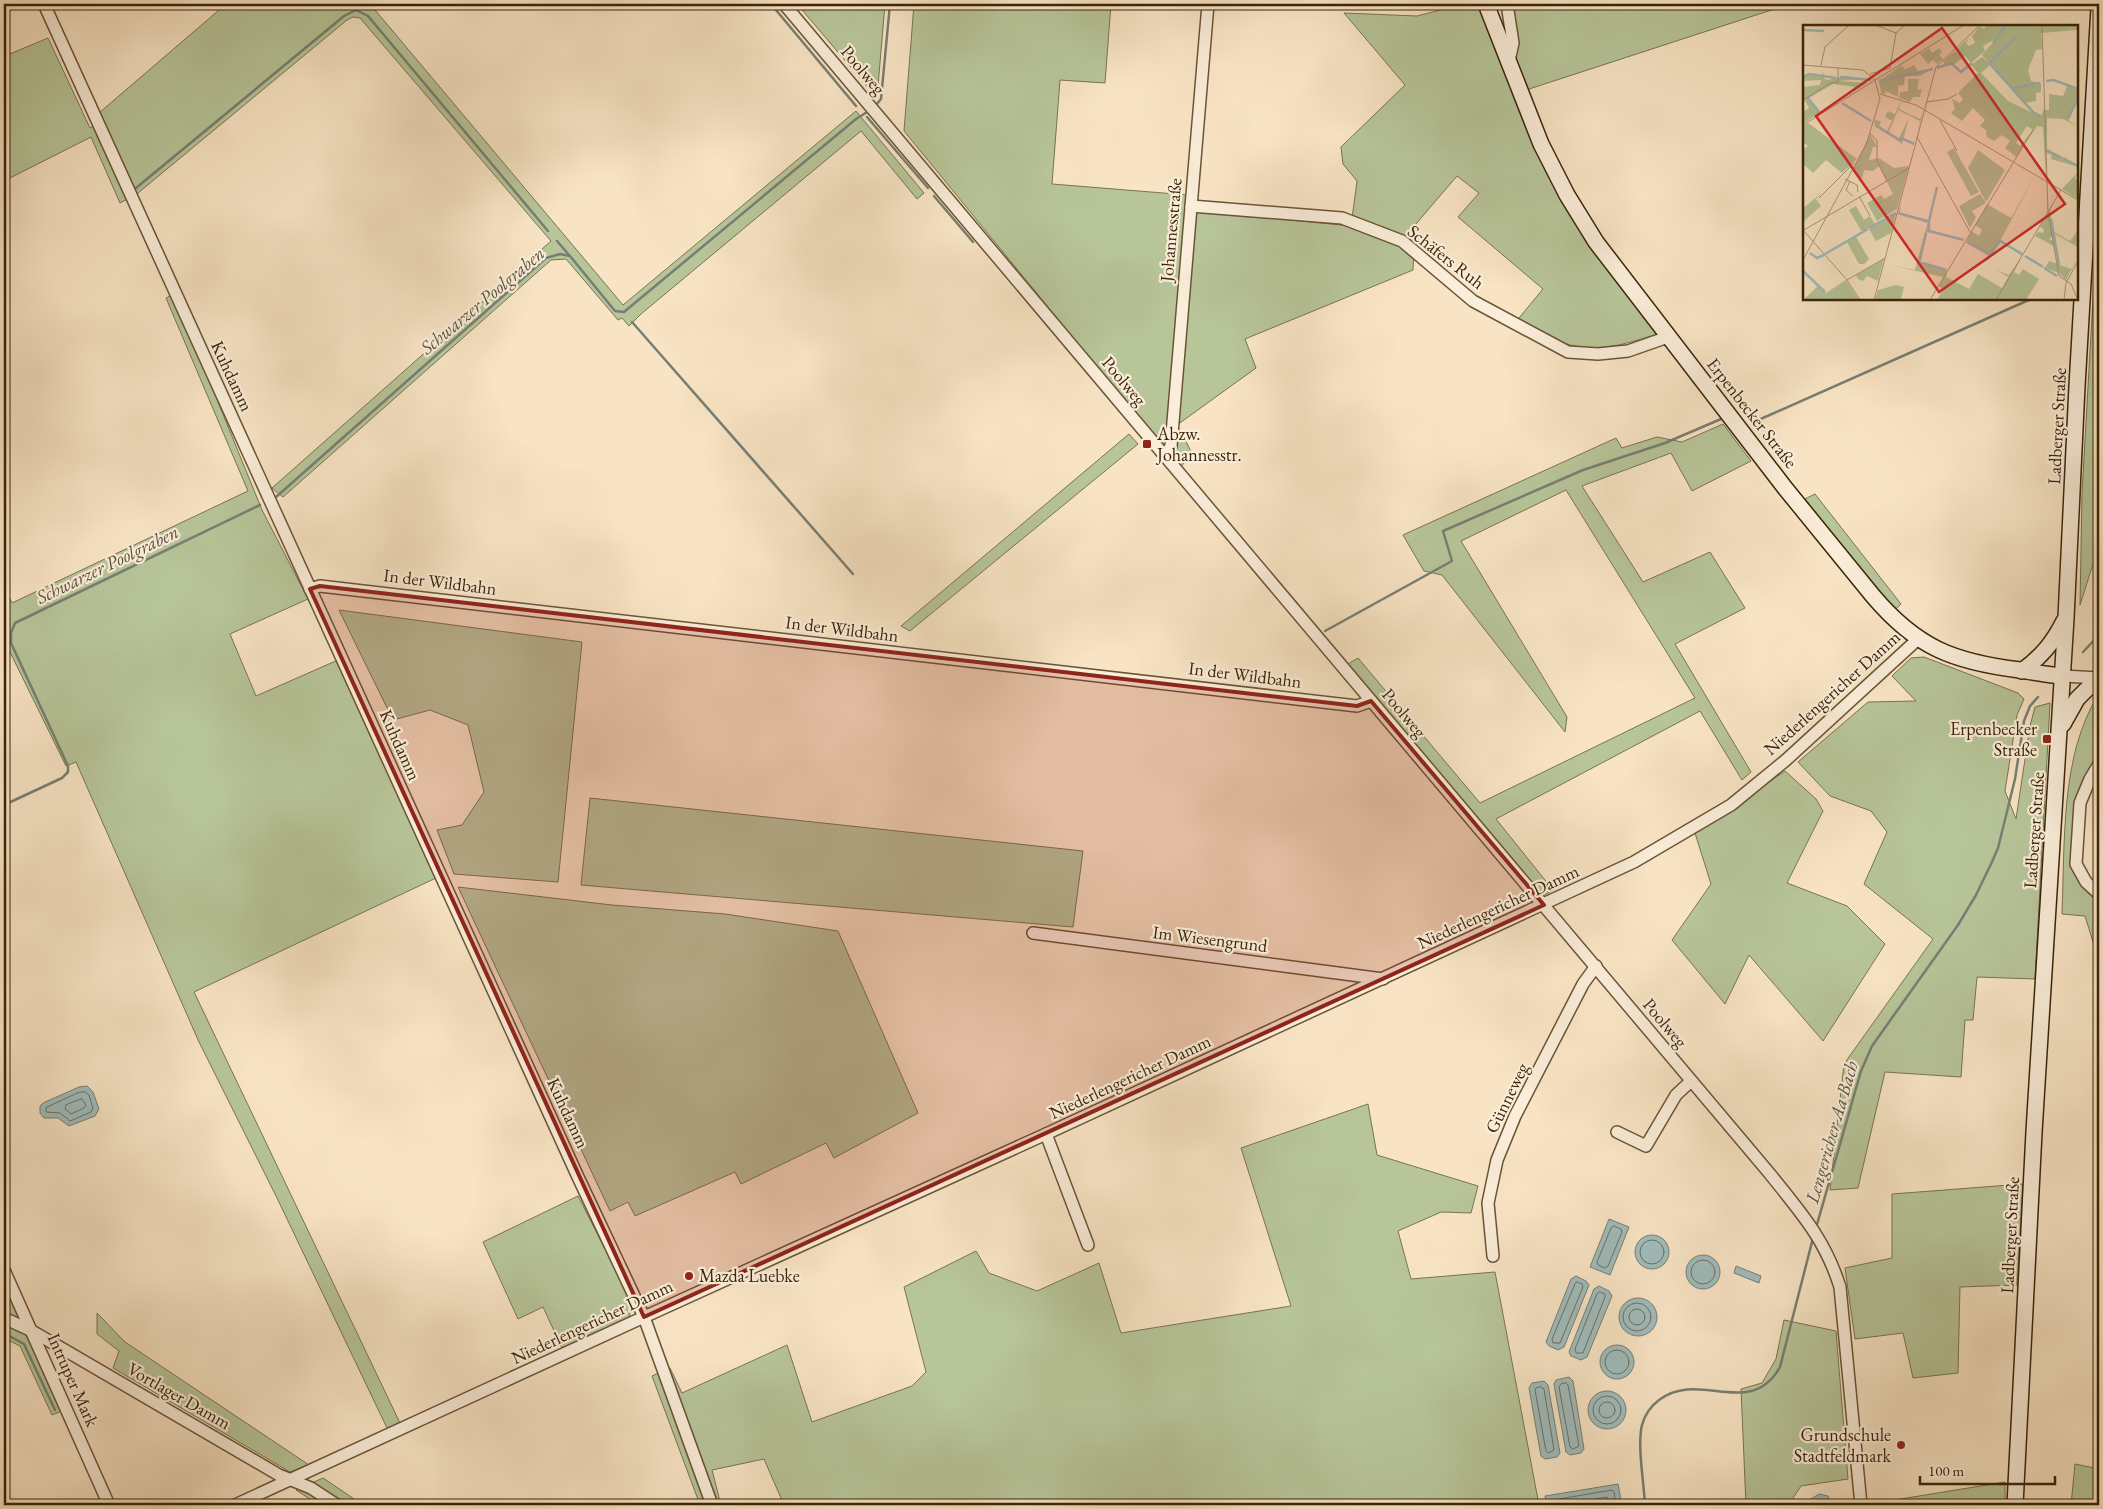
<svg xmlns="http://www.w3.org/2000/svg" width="2103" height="1509" font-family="'EB Garamond',serif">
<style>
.green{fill:#b7c599;stroke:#787450}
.water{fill:#a0bcbc;stroke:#777f74}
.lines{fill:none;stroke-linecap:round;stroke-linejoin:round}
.shore{stroke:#6d7062;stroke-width:1}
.stream{stroke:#777f74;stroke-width:2.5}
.street-casing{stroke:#6a5436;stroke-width:14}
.secondary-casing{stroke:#3a2407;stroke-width:18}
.street{stroke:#faedd9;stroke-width:11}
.secondary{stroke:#faedd9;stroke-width:15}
.marked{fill:#8f2418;fill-opacity:0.2;stroke:#8f2418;stroke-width:4;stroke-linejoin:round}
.poi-dot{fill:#8f2418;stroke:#faedd9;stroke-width:2}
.labels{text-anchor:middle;stroke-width:4.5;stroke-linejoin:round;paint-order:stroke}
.street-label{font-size:18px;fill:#3a2407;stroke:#faedd9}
.poi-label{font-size:18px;fill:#3a2407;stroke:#faedd9;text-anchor:start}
.water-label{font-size:19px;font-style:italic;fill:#59523d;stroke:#faedd9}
.inset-river{fill:none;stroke:#a0bcbc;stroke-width:2.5}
.inset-road{fill:none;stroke:#ac9778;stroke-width:1}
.view{fill:#d62828;fill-opacity:0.15;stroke:#d62828;stroke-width:2.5}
.inset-edge{fill:none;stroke:#3a2407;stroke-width:2.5}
</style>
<rect width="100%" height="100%" fill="#f8e4c4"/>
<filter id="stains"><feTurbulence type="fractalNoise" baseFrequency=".004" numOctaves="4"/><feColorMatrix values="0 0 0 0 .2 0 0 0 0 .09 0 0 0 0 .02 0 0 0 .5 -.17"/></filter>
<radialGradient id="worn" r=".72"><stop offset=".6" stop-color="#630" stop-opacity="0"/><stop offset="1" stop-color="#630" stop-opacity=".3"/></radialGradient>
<g class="green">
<polygon points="226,4 370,4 623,305 856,111 924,193 917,199 861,131 641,314 629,326 622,318 618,320 566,259 551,260 283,497 272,488 551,241 360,18 353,17 347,20 138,193 120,203 91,137 4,181 4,54 5,56 48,38 90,128 103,121 99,113"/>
<polygon points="797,4 885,4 877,98"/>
<path d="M914,4H1111L1105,83L1060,80L1052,184L1188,195L1201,211L1351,226L1357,181L1343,164L1341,147L1405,85L1344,13L1417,16L1464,4H1479L1535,149L1592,245L1657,334C1601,353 1568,356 1519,318L1543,289L1458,217L1479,193L1457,176L1415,225L1413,270L1245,339L1256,368L1177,425L1192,453L1180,468L904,131Z"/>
<polygon points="1511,4 1790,4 1526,90 1516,62 1517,44"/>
<polygon points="2095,263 2099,264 2099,448 2095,496 2099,496 2099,545 2080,605 2082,494"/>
<polygon points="174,294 262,510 308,599 230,634 256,696 338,660 436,878 194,992 400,1423 387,1428 277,1198 199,1042 76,762 66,766 6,644 4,627 4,586 12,603 248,491 166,298"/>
<polygon points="1723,424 1751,461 1692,491 1671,453 1582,486 1643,582 1710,552 1745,608 1675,644 1751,772 1742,780 1700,711 1496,819 1553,890 1543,896 1348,664 1358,658 1480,803 1695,698 1566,490 1461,541 1567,717 1565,732 1442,575 1424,571 1403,535 1616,438 1622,448 1657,437 1682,442"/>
<polygon points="1129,434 1138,444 910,631 901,626"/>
<polygon points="1815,494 1901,604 1894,611 1805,499"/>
<polygon points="339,610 582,642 558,882 454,874 437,830 462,825 484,792 468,725 430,710 393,720"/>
<polygon points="1924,657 2018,693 2024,699 2017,715 2005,791 2016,819 2030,726 2035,707 2050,703 2035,979 1977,977 1973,1020 1965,1020 1961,1077 1885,1072 1858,1188 1830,1190 1844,1064 1933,939 1864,884 1887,832 1871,811 1830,796 1798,762 1868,702 1916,701 1892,676 1911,658"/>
<path d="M2099,694V757L2086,778L2077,802L2073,828L2071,867L2088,889L2099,900V940L2094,945L2085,916L2062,914C2065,844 2060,754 2099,694Z"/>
<polygon points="1785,771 1816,799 1823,811 1787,883 1847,906 1885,944 1823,1041 1749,955 1725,1004 1672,940 1711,884 1695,833"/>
<polygon points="590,798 1083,851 1073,927 581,885"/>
<polygon points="458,887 612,905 725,914 838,931 918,1113 834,1158 826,1143 741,1184 735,1172 635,1216 628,1202 610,1211"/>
<polygon points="1368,1104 1377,1155 1478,1186 1471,1213 1441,1212 1398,1231 1411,1279 1495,1272 1539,1505 784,1505 764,1459 712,1470 721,1505 700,1505 652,1376 670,1368 682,1393 787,1345 812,1422 912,1386 926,1372 904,1287 976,1251 989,1273 1037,1291 1099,1263 1121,1333 1291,1306 1241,1148"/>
<polygon points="2023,1184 2017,1285 1960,1287 1958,1373 1913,1378 1903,1333 1855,1339 1845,1268 1892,1258 1892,1194"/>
<polygon points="578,1196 633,1304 629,1317 562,1348 543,1307 518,1319 483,1242"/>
<polygon points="4,1284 62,1411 52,1415 20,1346 4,1338"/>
<polygon points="97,1313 125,1342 309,1465 290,1472 113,1368 119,1351 97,1334"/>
<polygon points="1784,1320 1836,1331 1848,1479 1801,1486 1793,1498 1797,1505 1746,1505 1741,1389 1762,1383 1776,1359"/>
<polygon points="2075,1464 2099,1469 2099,1505 2071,1505"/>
<polygon points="323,1478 363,1505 319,1505 296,1490"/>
<polygon points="2005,1482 2005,1505 1870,1505 1870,1504"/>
</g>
<g class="water">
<polygon points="87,1086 93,1092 99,1109 95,1116 69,1126 58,1118 44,1118 40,1113 40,1106 43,1103 79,1087"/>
<polygon points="1609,1219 1629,1227 1610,1275 1590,1267"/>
<circle cx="1652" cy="1252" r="17"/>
<circle cx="1703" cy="1272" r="17"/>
<polygon points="1736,1266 1761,1276 1759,1283 1734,1273"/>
<polygon points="1576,1276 1586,1281 1589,1285 1564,1347 1558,1350 1549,1346 1546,1342 1571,1279"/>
<polygon points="1599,1286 1609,1291 1612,1296 1587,1357 1581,1360 1571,1356 1569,1352 1594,1289"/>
<circle cx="1638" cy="1317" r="19"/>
<circle cx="1617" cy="1362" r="17"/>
<polygon points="1569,1377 1573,1381 1584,1449 1581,1453 1570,1455 1566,1452 1554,1384 1556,1380"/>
<polygon points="1544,1381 1548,1385 1560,1453 1557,1457 1545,1459 1541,1456 1529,1388 1532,1383"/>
<circle cx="1607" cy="1410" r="19"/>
<polygon points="1618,1484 1622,1505 1547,1505 1545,1496"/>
<polygon points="1819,1494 1828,1496 1833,1505 1809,1505 1811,1499"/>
</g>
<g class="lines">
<g class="shore">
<polygon points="80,1092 85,1092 89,1095 93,1108 91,1112 70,1121 60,1113 46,1112 46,1108"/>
<polygon points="82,1099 86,1105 84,1108 71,1114 65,1109 66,1105"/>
<polygon points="1614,1226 1621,1229 1622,1232 1608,1266 1605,1268 1598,1265 1597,1262 1611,1228"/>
<circle cx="1652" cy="1252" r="12"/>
<circle cx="1703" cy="1272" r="12"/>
<polygon points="1577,1282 1582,1284 1583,1287 1560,1343 1553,1343 1552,1339 1575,1284"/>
<polygon points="1600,1292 1605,1294 1605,1297 1583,1353 1576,1353 1575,1349 1597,1294"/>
<circle cx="1637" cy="1317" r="14"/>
<circle cx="1637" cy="1317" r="8"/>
<circle cx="1617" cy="1362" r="12"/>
<polygon points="1566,1383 1568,1385 1579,1446 1573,1449 1570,1447 1559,1387 1561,1384"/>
<polygon points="1541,1387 1544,1389 1554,1450 1548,1453 1546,1451 1535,1390 1536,1388"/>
<circle cx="1607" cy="1410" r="14"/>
<circle cx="1607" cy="1410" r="8"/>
<polyline points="1551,1505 1553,1500 1612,1490 1614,1492 1616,1505"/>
<polyline points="1559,1505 1607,1497 1610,1505"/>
</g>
<g class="stream">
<polyline points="771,4 856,106"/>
<polyline points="2077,89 2078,70"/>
<polyline points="876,105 881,99 890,4"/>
<polyline points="867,117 928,188"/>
<polyline points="136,188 344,16 356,10 368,16 548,231"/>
<polyline points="934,196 973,242"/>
<polyline points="557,241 569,255"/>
<polyline points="632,322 853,574"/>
<polyline points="1754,422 2031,299"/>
<polyline points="276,497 546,258 560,254 570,256 615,311 624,312 856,119 867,112"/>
<polyline points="1325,631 1452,561 1443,531 1583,470 1665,443 1721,419"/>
<polyline points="2083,652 2099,635"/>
<polyline points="4,805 62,778 68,772 68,766 11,643 11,633 15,623 260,505"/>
<polyline points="1816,1228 1861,1071 1872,1046 1958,925 1976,895 1991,864 1998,848 2015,779 2024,721 2030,706 2038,697"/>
<polyline points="4,1333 24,1344 55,1410"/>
<path d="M1645,1505C1644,1483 1637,1445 1642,1425C1645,1414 1651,1406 1659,1400C1700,1369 1750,1420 1780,1367L1813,1238"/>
</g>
<g class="street-casing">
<g id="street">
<polyline points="44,4 578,1177 644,1317 712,1505"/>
<path d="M784,4L1770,1174C1801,1213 1825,1239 1840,1287L1861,1505"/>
<polyline points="1507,4 1513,43 1509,61"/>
<polyline points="1191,206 1342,218 1402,241 1473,301 1568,352 1598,354 1628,351 1668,337"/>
<polyline points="1165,457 1171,446 1208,4"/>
<polyline points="310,589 320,586 1357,706 1371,701"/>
<polyline points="2063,676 2099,678"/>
<polyline points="2099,764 2090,779 2080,803 2076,864 2086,882 2099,894"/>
<polyline points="1033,933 1383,979"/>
<polyline points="1617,1132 1646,1146 1676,1095 1691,1081"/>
<polyline points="1046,1134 1088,1245"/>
<polyline points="1493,1256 1488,1203 1497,1160 1515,1116 1583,984 1596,966"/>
<polyline points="4,1270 109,1505"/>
<polyline points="4,1318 32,1331 279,1475 311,1488 337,1505"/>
<polyline points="235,1505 644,1317 1046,1134 1634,862 1731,805 1786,760 1918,639"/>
</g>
</g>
<g class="secondary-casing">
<g id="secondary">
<path d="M1486,4L1541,144L1567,195L1596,242L1785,488L1873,596C1917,648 1954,662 2020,670C2034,672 2048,675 2063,676"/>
<path d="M2022,671C2041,657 2053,643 2064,621"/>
<polyline points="2063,724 2077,699 2098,678"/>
<polyline points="2015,1505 2034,1132 2066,618 2077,386 2099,8"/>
</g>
</g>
<use href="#street" class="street"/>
<use href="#secondary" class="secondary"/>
</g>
<path class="marked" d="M320,586L1357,706L1371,701L1544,905L644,1317L310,589Z"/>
<g class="poi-dot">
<rect x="1142" y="439" width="10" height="10" rx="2.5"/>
<rect x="2042" y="734" width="10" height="10" rx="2.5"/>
<circle cx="689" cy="1276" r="5"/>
<circle cx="1901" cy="1445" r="5"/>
</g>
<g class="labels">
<g class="street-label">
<text transform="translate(863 70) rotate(50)" y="6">Poolweg</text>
<text transform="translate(1171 230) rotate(-85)" y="6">Johannesstraße</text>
<text transform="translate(1446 257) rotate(38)" y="6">Schäfers Ruh</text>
<text transform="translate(232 376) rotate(65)" y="6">Kuhdamm</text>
<text transform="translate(1124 381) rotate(50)" y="6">Poolweg</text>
<text transform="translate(1752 413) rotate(52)" y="6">Erpenbecker Straße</text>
<text transform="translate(2057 426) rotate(-87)" y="6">Ladberger Straße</text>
<text transform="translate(440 582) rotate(7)" y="6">In der Wildbahn</text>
<text transform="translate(842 629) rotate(7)" y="6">In der Wildbahn</text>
<text transform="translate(1245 675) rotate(7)" y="6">In der Wildbahn</text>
<text transform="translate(1832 693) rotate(-42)" y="6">Niederlengericher Damm</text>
<text transform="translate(1404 713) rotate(50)" y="6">Poolweg</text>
<text transform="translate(400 745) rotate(66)" y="6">Kuhdamm</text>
<text transform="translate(2034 830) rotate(-86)" y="6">Ladberger Straße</text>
<text transform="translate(1498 907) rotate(-25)" y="6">Niederlengericher Damm</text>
<text transform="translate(1210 939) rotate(7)" y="6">Im Wiesengrund</text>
<text transform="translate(1665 1023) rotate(50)" y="6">Poolweg</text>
<text transform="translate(1130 1077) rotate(-25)" y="6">Niederlengericher Damm</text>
<text transform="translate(1507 1098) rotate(-64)" y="6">Günneweg</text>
<text transform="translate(568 1113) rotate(65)" y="6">Kuhdamm</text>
<text transform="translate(2010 1235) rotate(-87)" y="6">Ladberger Straße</text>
<text transform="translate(592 1322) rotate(-25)" y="6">Niederlengericher Damm</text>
<text transform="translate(73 1380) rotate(66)" y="6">Intruper Mark</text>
<text transform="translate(179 1396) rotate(30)" y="6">Vortlager Damm</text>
</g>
<g class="poi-label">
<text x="1157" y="440">Abzw.<tspan x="1157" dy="21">Johannesstr.</tspan></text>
<text x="2037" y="735" text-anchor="end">Erpenbecker<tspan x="2037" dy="21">Straße</tspan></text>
<text x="699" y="1282">Mazda Luebke</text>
<text x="1891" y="1441" text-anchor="end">Grundschule<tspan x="1891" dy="21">Stadtfeldmark</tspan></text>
</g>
<g class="water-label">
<text transform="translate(482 300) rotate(-40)" y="7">Schwarzer Poolgraben</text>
<text transform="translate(107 564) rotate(-26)" y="7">Schwarzer Poolgraben</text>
<text transform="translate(1831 1132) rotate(-74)" y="7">Lengericher Aa Bach</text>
</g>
</g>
<g transform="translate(1803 25)">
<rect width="275" height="275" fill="#f8e4c4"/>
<path d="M183,0H275V5L238,8L239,24L233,25L225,45L228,56L238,58V67L233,68V76L221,78L188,39L178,48L205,76L238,92L240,85H246V69L260,71L265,60L275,64V73L265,95L275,102L260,94L244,93V125L275,142L248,134L249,130L243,128V155L240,102L234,101L213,132L202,123L207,116L199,110L191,116L184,112L183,105L177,101L182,95L170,83L159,96L148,88L152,84L149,74L157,78L160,74L155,68L175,48L168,40L179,32L185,37L179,30L194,13L180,21L182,26L168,38L162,31L150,40L142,41L140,36L152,26L156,29L155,23L166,13L163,18L166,21L172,18L169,11L177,1L181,4ZM224,101L230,105L217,121L213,118ZM126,23L129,28L136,23L139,27L136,30L140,34L134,39L130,35L125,39L117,29ZM99,40L102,45L111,40L115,47L128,45L117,51H102L101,60L95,61V72L83,66L82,69L78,68L76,57L86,51L76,56ZM20,47L21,53L24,55L43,51L59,54L36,56L65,58L44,70L54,62L30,59L6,73L17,87L0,99V87L6,83L0,72V62L17,60L18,55L0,56V51L5,48L18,51ZM105,54H116L114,65L119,64L117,72H110L107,77L96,73L97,67L105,66ZM98,76L96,84L117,94L120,85L113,116L117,96L95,85L86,107L96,113L106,93L99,119L71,98L72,94L78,97L76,101L84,106L89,96L82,92L85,86L92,89ZM5,98L54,134L39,148L23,135L10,148L0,139V125L5,121L0,117V101ZM67,109L74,122H70L66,135L76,133L91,143L106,141L94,184L74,196L64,178L78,170L81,174L90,169L76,141L70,146L61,145L59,154L50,144ZM151,123L176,167L168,171L144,127ZM175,125L202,145L183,177L165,143ZM275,147L272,153L275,156V174L259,164ZM232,151L190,229L182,238L186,231L163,218L168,206L176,211L179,205L172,200L184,179L208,193ZM19,168L13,174L18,181L0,197V183ZM177,169L183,178L169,186L173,192L167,203L156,181ZM98,179L97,188L127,195L126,206L161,214L124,207L118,237L144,244L143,252L166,264L175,249L199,263L205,252L194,245L206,250L219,231L203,219L220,229L211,247L216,250L220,244L236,254L223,275H134L140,264L136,261L140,252L82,239L112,245L114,237L125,197L95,189ZM250,179L247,187L251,207L267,216L275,205V222L252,209L254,232L250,209L246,215H250L251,221L232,211L235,207L240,208L241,204L237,202ZM53,181L61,195L67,191L72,199L59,207L46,185ZM93,188L88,208L73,216L66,204ZM53,212L66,234L61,239H56L44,217ZM275,232L263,255L256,248L242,243L246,236L268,244ZM81,234L75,256L64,251L60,256L55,254L53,250ZM43,255L56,275H0L15,261L23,268ZM93,260L101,262L98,273L102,275H72L75,265Z" fill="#b7c599" fill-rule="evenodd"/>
<path class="inset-river" d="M0,5L21,6M190,18L203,0M187,37L213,12M187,39L230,87L239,92M134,43L148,38L158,47L169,38M0,52L7,49L33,53M37,52L68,55M76,56L130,44M243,56L251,55L275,64M210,63L237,58M5,73L16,87M39,78L68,96M265,94L275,73M72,100L96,115L98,113L111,119M244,125L259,133M260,133L275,141M95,188L126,197V206L161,215M248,194L256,240M126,196L134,162M66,203L93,188M123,208L116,237L143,245M165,217L187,229L197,216L219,229M7,228L14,233L21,230M22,229L65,204M222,231L240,242M241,243L254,251M0,246L22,267"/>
<path class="inset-road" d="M72,0L93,8M239,0L245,187L256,251L268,259L275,275M0,40L60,45L72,55M18,40L22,22L46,0M67,49L87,43L93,8L102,0M77,69L113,80L275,175M0,75L28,58L35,57V43M123,77L145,74L154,69M137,95L154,126M0,100L161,0M67,108L74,116V136L84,156M114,112L167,207M42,154L54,160L55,167M47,156L43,165L50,171M56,171L67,191M16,173L51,138M0,205L44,255L57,275M1,205L106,143M0,235L63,120L77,74L72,55M44,255L82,233M71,275L133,42L177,0M127,275L230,105M193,275L258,165M261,275L263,258L275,236"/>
<path class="view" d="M139,3L262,179L136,267L13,91Z"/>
<rect width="275" height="275" class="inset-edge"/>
</g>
<rect width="2103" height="1509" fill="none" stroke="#f8e4c4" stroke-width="20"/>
<rect x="5" y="5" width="2093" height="1499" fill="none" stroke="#3a2407" stroke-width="2.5"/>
<rect x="10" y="10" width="2083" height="1489" fill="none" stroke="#3a2407"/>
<path d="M1920 1476v8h135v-8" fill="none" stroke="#3a2407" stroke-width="2.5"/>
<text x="1928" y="1476" font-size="15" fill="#3a2407" stroke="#faedd9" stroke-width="4" paint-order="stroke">100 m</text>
<rect width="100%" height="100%" filter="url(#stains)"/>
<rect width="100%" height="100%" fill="url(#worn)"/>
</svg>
